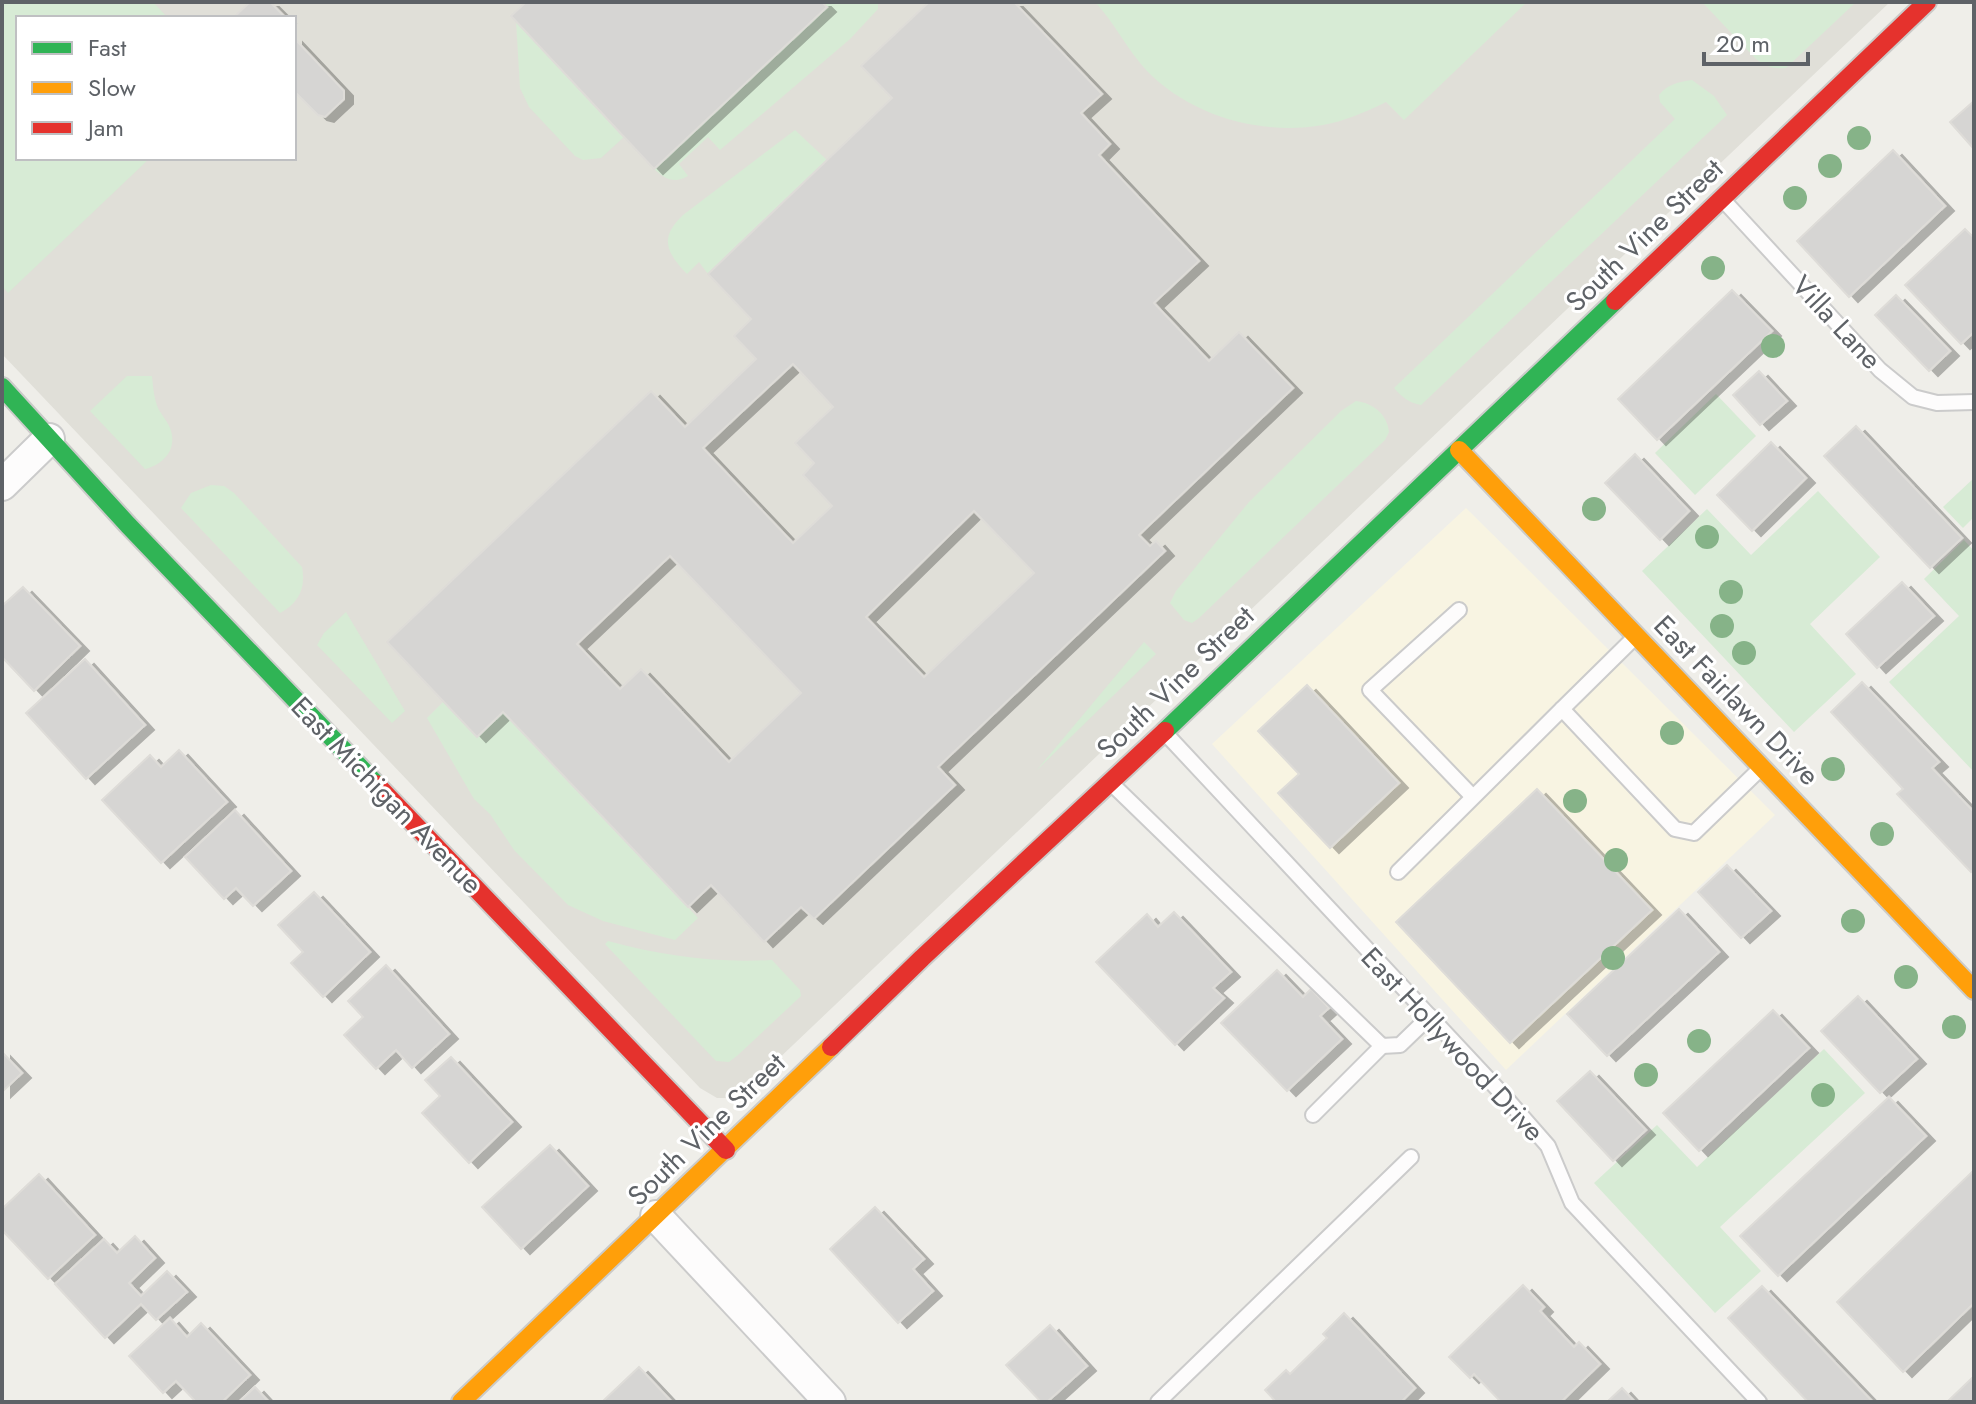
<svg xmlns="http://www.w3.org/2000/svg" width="1976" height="1404" font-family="Jost,sans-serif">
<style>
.commercial{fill:#f8f4e2}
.education{fill:#e0dfd8;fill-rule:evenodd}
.green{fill:#d7ebd5}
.building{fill:#d6d5d3;stroke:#dedcd8;stroke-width:2;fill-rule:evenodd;filter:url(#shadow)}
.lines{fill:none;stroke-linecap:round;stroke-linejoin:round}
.lane-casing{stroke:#cbcbcb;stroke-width:18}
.street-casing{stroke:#cbcbcb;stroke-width:34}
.fast-casing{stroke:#cbcbc9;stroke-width:22}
.slow-casing{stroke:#cbcbc9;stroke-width:22}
.jam-casing{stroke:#cbcbc9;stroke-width:22}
.lane{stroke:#fdfcfc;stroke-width:14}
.street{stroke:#fdfcfc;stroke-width:30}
.fast{stroke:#30b455;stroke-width:18}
.slow{stroke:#ff9f0a;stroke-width:18}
.jam{stroke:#e5322d;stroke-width:18}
.tree{fill:#86b388}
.labels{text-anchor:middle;stroke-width:6;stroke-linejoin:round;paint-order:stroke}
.street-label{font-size:28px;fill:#5e6267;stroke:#fff}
</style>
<defs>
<filter id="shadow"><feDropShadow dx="9" dy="5" stdDeviation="0" flood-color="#0004"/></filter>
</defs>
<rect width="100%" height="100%" fill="#efeee9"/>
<polygon class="commercial" points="1466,508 1775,815 1506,1070 1212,744"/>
<path class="education" d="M2,2H1890L753,1083L736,1096L729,1098H717L700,1088L2,354ZM18,18H294V158H18Z"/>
<g class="green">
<polygon points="2,2 153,2 168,18 18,18 18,158 150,158 8,293 2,286"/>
<path d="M822,2H878V9L850,39L720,150L708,137L679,164L688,176C674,184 665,179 654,169L826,8Z"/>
<path d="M1095,2H1527L1404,120L1386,102C1366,112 1345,121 1323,125C1261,136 1191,116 1147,71C1127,50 1115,23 1095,2Z"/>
<path d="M1702,2H1856L1786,68C1773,69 1766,67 1756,59Z"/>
<polygon points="516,21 624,137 601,158 583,160 575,156 529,107 520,88"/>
<path d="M1692,80L1714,96L1727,115L1421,405C1409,403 1402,397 1394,388L1675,119L1660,102L1659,95C1668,84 1678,82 1692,80Z"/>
<path d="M795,130L827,160L708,274L699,262L687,274C666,252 659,238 683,215Z"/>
<path d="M127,376H152C153,387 154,398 158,408C162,416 169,423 171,431C177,451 162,465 145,469L90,411Z"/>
<polygon points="1716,394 1756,436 1695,495 1655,453"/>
<path d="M1356,401C1373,403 1387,414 1389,432L1385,440L1199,618L1192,623L1184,620L1170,603L1176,591L1249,502L1341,411Z"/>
<polygon points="1974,478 1974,517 1963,528 1943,507"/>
<path d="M211,485L224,486L234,493L302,567C306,588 299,603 280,613L181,508L191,493Z"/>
<polygon points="1818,491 1880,557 1810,624 1856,674 1794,732 1642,571 1707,509 1751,555"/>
<polygon points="1964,540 1974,551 1974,772 1889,682 1959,616 1924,579"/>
<polygon points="346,612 405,711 392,723 317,645 324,633"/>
<polygon points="1144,642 1156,654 1036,771"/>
<polygon points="444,701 478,737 503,712 698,918 675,940 603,921 568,905 514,850 490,814 474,799 427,718"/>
<path d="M608,941C663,956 715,963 772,960L800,990L801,996L738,1055L729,1062L716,1061L605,944Z"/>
<polygon points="1824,1049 1865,1093 1720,1227 1761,1271 1715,1313 1594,1183 1657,1125 1697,1167"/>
</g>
<g class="building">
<polygon points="250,2 270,2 286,18 233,18"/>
<polygon points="526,2 822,2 827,7 654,169 511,16"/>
<path d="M929,2H1014L1102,94L1081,113L1110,144L1099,155L1199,261L1154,303L1209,361L1239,332L1293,388L1139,535L1150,546L1156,541L1165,551L938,767L955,785L814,919L801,907L764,942L711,885L688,907L503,712L477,737L387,642L651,391L685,427L756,359L734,336L751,319L708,274L892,98L861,66ZM793,364L833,407L795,443L814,463L803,475L832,506L793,543L703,448ZM974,511L1034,573L924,677L866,617ZM670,556L801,693L729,762L641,669L620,689L577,644Z"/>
<polygon points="294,38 344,91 344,99 325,117 318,115 294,91"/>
<polygon points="1974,101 1974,149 1950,122"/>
<polygon points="1893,150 1945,206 1849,297 1797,241"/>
<polygon points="1965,229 1974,238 1974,332 1961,344 1905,285"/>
<polygon points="1732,290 1772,331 1657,440 1618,399"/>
<polygon points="1896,295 1950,351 1929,371 1875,315"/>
<polygon points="1759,371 1787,401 1760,425 1733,395"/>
<polygon points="1856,426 1962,538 1930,568 1824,456"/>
<polygon points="1771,442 1806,478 1752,531 1717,495"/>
<polygon points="1635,454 1689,511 1660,540 1605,483"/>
<polygon points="1902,582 1934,616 1877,668 1846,634"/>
<polygon points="23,587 80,646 34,691 2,657 2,606"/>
<polygon points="85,659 145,725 86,779 26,713"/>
<polygon points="1862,682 1939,762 1932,768 1974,812 1974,869 1971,872 1897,794 1903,789 1831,712"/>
<polygon points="1307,685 1399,783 1330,848 1278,793 1299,774 1258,731"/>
<polygon points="179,750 227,802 161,863 102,800 150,755 161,767"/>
<polygon points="1537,789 1652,910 1510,1043 1396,922"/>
<polygon points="235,810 291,871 253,906 236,888 224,899 185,857"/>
<polygon points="1727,865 1771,911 1741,938 1698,892"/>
<polygon points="314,892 370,952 323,997 291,963 303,952 278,925"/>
<polygon points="1679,909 1719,952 1607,1056 1567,1014"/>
<polygon points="1174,912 1231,972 1213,988 1224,998 1175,1045 1096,962 1147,914 1158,927"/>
<polygon points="386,965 449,1034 412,1068 396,1050 376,1069 344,1035 363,1017 348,1001"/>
<polygon points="1277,970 1303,997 1311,989 1329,1008 1320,1016 1342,1039 1287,1091 1221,1023"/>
<polygon points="1858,996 1917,1059 1880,1093 1821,1031"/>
<polygon points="1773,1010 1809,1048 1699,1151 1663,1113"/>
<polygon points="2,1052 22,1073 2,1092"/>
<polygon points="451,1057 512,1122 469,1163 422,1113 440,1096 425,1080"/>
<polygon points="1590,1071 1646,1130 1613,1161 1557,1101"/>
<polygon points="1889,1097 1926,1136 1778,1276 1740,1236"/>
<polygon points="550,1145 588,1186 521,1249 482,1207"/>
<polygon points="1974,1170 1974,1303 1903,1372 1837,1302"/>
<polygon points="39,1174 95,1235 48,1279 2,1230 2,1209"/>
<polygon points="875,1207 924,1259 913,1269 933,1291 898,1323 830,1249"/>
<polygon points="135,1236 155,1258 129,1283 141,1296 167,1271 187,1292 156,1320 141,1304 105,1338 55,1284 104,1239 117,1253"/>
<polygon points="1523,1285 1544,1307 1540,1311 1574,1347 1579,1342 1600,1364 1561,1402 1501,1402 1474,1374 1470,1378 1449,1357"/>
<polygon points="1762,1286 1873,1402 1808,1402 1728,1318"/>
<polygon points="1344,1313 1415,1388 1401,1402 1276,1402 1265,1390 1286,1370 1290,1374 1327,1338 1323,1334"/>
<polygon points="170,1318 187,1337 201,1323 250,1375 222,1402 196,1402 176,1381 163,1393 129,1356"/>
<polygon points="1050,1325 1087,1366 1047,1402 1041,1402 1006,1365"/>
<polygon points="639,1367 672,1402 602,1402"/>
<polygon points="1974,1376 1974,1402 1947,1402"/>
<polygon points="255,1387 269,1402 239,1402"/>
<polygon points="1622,1388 1635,1402 1607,1402"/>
</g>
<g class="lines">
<g class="lane-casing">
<g id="lane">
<polyline points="1725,202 1880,370 1913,397 1937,403 1974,402"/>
<polyline points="1459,610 1370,690 1472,796"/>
<polyline points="1562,709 1633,639"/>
<polyline points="1167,735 1506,1098 1548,1146 1572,1203 1759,1402"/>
<polyline points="1113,785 1382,1046 1400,1045 1430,1016"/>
<polyline points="1398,872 1562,709 1675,829 1694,833 1759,770"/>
<polyline points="1313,1115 1382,1046"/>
<polyline points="1158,1402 1411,1157"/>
</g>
</g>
<g class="street-casing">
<g id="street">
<polyline points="2,485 49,439"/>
<polyline points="656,1216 830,1402"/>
</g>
</g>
<g class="fast-casing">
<g id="fast">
<polyline points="2,387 128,525 376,784"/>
<polyline points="1165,731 1615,301"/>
</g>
</g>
<g class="slow-casing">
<g id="slow">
<polyline points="1459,450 1974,990"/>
<polyline points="461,1402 831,1047"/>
</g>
</g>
<g class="jam-casing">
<g id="jam">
<polyline points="1615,301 1927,2"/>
<polyline points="376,784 726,1150"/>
<polyline points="831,1047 922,958 1165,731"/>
</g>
</g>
<use href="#lane" class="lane"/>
<use href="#street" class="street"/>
<use href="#fast" class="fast"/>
<use href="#slow" class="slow"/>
<use href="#jam" class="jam"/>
</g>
<g class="tree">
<circle cx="1859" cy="138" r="12"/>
<circle cx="1830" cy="166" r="12"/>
<circle cx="1795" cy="198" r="12"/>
<circle cx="1713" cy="268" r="12"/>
<circle cx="1773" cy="346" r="12"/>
<circle cx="1594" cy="509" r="12"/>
<circle cx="1707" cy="537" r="12"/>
<circle cx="1731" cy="592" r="12"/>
<circle cx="1722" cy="626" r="12"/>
<circle cx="1744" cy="653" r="12"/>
<circle cx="1672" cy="733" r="12"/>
<circle cx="1833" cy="769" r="12"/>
<circle cx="1575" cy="801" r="12"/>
<circle cx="1882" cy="834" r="12"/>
<circle cx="1616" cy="860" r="12"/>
<circle cx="1853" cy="921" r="12"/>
<circle cx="1613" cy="958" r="12"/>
<circle cx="1906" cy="977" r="12"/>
<circle cx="1954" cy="1027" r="12"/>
<circle cx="1699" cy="1041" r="12"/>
<circle cx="1646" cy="1075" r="12"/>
<circle cx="1823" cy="1095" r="12"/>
</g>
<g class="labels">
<g class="street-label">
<text transform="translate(1644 235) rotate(-44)" y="10">South Vine Street</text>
<text transform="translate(1837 322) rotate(47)" y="10">Villa Lane</text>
<text transform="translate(1175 682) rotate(-44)" y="10">South Vine Street</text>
<text transform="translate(1737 700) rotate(46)" y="10">East Fairlawn Drive</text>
<text transform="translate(387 795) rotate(46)" y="10">East Michigan Avenue</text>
<text transform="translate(1453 1044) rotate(47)" y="10">East Hollywood Drive</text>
<text transform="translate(706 1129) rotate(-44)" y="10">South Vine Street</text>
</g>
</g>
<rect width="1976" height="1404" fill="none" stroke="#5e6267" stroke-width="8"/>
<rect x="16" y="16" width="280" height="144" fill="#ffffff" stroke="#bfc0c2" stroke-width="2"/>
<rect x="32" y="42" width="40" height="12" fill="#30b455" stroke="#bfc0c2" stroke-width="2"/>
<text x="88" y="56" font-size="24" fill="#5e6267">Fast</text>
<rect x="32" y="82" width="40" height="12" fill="#ff9f0a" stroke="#bfc0c2" stroke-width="2"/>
<text x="88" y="96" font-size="24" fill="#5e6267">Slow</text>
<rect x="32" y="122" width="40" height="12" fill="#e5322d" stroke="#bfc0c2" stroke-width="2"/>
<text x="88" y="136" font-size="24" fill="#5e6267">Jam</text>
<path d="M1704 52v12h104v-12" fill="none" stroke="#5e6267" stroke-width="4"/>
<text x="1716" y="52" font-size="24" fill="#5e6267" stroke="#ffffff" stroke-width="6" paint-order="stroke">20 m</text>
</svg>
